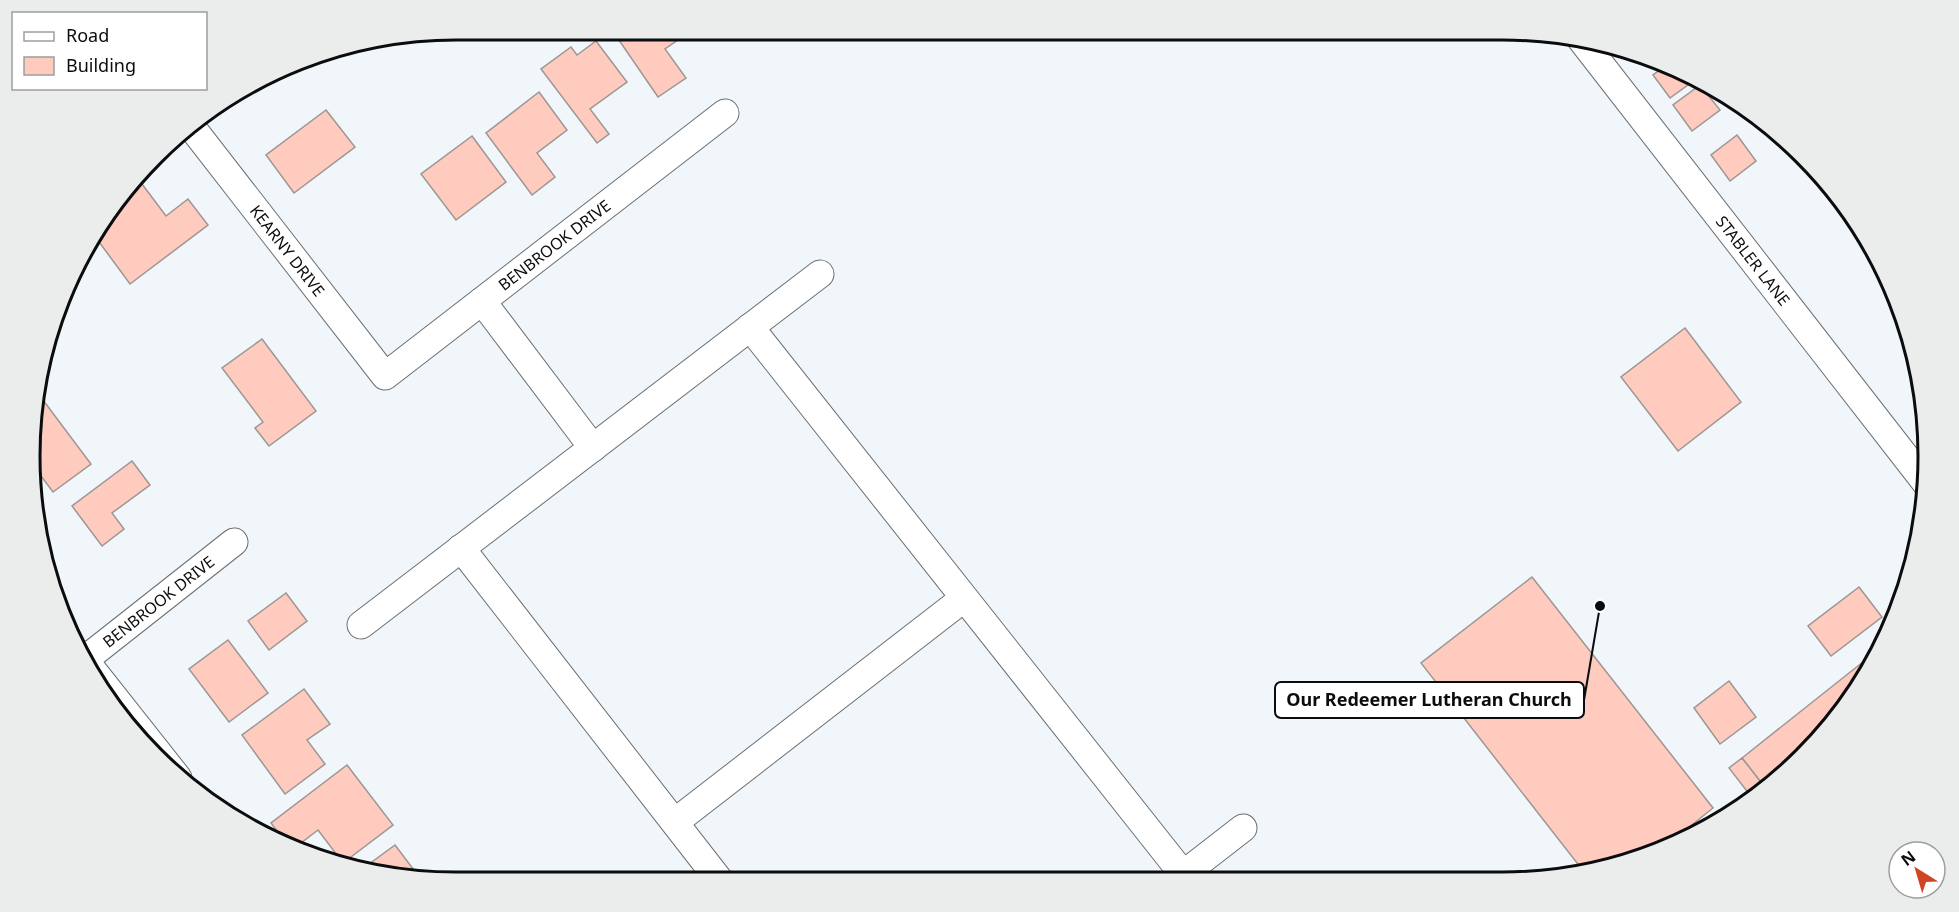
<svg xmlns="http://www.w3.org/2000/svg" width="1959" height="912" font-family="'Noto Sans',sans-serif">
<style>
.building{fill:#fecbbe;stroke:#9d9694;stroke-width:1.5}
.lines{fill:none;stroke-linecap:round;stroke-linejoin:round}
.street-casing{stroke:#6b7074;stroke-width:29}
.street{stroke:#fff;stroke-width:27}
.labels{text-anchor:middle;stroke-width:6;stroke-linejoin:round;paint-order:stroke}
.street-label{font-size:16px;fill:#0a0c0e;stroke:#fff}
.rim{fill:none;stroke:#0a0c0e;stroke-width:3}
.leader{fill:none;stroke:#0a0c0e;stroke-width:2}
.callout-dot{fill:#0a0c0e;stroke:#fff;stroke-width:2}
.callout{fill:#fff;stroke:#0a0c0e;stroke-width:2}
.callout-label{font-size:18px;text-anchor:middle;font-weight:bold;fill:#0a0c0e}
</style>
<rect width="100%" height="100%" fill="#f0f6fa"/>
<g class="building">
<polygon points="612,30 690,30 691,31 665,49 686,78 658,97"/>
<polygon points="596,41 627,82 590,109 609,134 597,143 541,69 571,47 577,55"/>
<polygon points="1668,64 1696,79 1670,98 1653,75"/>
<polygon points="1700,85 1720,110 1692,131 1673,105"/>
<polygon points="539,92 567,130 537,153 555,177 532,195 486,133"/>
<polygon points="326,110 355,147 294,193 266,155"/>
<polygon points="1737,135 1756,161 1730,181 1711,155"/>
<polygon points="472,136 506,182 456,220 421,174"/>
<polygon points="139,180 166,216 188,199 208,225 130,284 94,235"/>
<polygon points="1685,328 1741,402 1678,451 1621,377"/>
<polygon points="262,339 316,411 269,446 255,428 263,422 222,368"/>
<polygon points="43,400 91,464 53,492 35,468 37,404"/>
<polygon points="132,461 150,485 112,513 124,529 102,546 72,506"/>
<polygon points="1532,577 1713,808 1658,852 1584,872 1421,663"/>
<polygon points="1859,587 1882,617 1831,656 1808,626"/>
<polygon points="286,593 307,621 269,650 248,621"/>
<polygon points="228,640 268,693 229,722 189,669"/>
<polygon points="1878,650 1841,715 1767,790 1742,758"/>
<polygon points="1729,681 1756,717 1720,744 1694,708"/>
<polygon points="304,689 330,724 307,740 325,764 285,794 242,735"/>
<polygon points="1742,758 1767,790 1753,799 1729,768"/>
<polygon points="347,765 393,825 343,863 318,830 293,849 289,847 271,823"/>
<polygon points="395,845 420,878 373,874 361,870"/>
</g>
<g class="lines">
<g class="street-casing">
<g id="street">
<path id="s1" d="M1580,38L1926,483"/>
<path id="s2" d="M190,125L385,376L725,113"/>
<polyline points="482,301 593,448"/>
<polyline points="750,327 1183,874"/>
<polyline points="461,548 720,881"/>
<polyline points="361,625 820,274"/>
<polyline points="80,654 178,778"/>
<path id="s3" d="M83,661L234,542"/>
<polyline points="675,822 963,599"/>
<polyline points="1176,880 1243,828"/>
</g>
</g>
<use href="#street" class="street"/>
</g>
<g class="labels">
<g class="street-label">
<text dy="6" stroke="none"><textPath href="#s2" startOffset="532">BENBROOK DRIVE</textPath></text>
<text dy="6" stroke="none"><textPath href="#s2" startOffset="159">KEARNY DRIVE</textPath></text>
<text dy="6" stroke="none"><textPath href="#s1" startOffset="282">STABLER LANE</textPath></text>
<text dy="6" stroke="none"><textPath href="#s3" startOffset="96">BENBROOK DRIVE</textPath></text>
</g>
</g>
<path d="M0 0H1959V912H0ZM456 40H1502A416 416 0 0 1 1918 456V456A416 416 0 0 1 1502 872H456A416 416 0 0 1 40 456V456A416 416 0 0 1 456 40Z" fill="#ebecec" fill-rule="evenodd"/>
<path class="rim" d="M456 40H1502A416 416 0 0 1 1918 456V456A416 416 0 0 1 1502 872H456A416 416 0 0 1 40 456V456A416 416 0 0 1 456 40Z"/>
<path class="leader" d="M1600 606L1584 700"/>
<circle class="callout-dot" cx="1600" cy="606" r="6"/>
<rect class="callout" x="1275" y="682" width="309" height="36" rx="6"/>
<g class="callout-label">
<text x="1429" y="706">Our Redeemer Lutheran Church</text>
</g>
<rect x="12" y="12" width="195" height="78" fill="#ffffff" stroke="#9d9e9f" stroke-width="1.5"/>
<rect x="24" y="32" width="30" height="9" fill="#ffffff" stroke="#9d9e9f" stroke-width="1.5"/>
<text x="66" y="42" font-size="18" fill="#0a0c0e">Road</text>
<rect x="24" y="57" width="30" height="18" fill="#fecbbe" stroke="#9d9e9f" stroke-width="1.5"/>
<text x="66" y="72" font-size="18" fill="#0a0c0e">Building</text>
<g transform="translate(1917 870) rotate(323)"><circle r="28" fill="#ffffff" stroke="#9d9e9f" stroke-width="1.5"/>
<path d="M0-4.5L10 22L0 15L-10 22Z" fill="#d04625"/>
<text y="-9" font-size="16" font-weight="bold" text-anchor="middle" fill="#0a0c0e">N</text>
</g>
</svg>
